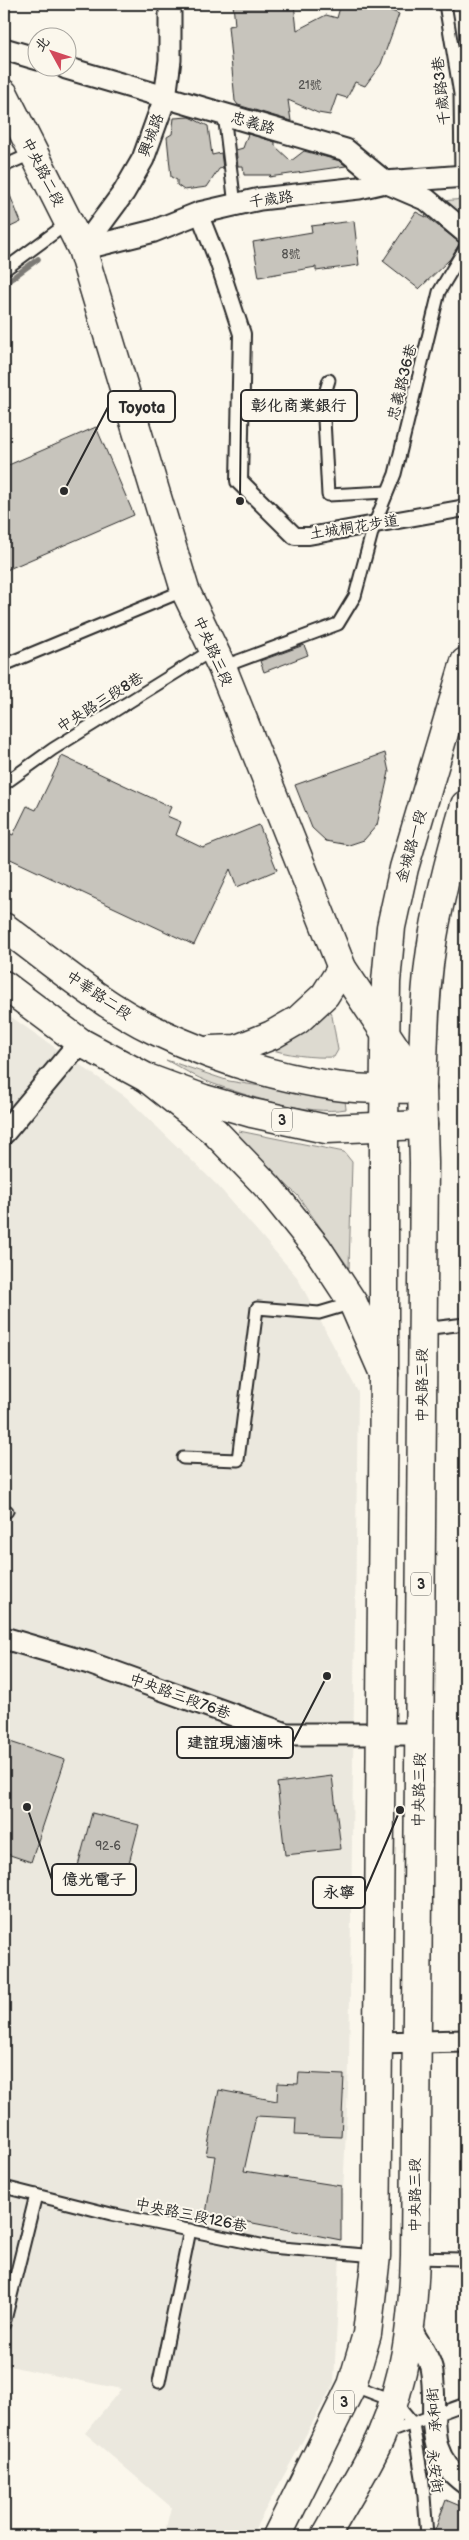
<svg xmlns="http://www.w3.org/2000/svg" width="469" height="2540" font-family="'Balsamiq Sans','LXGW WenKai TC',sans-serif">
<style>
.built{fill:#ebe8de}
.green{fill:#dddad0;stroke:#84827e}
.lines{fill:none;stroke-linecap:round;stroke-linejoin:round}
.stream{stroke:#7b7a75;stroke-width:5.5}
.building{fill:#c7c4bc;stroke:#2b2b2b}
.service-casing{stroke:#2b2b2b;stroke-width:15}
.pedestrian-casing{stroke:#2b2b2b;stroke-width:20}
.minor-casing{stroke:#2b2b2b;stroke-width:25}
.tertiary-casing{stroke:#2b2b2b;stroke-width:31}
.secondary-casing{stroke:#2b2b2b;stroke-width:31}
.primary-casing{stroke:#2b2b2b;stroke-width:31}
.service{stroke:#fbf7ec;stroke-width:11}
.pedestrian{stroke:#fbf7ec;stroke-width:16}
.minor{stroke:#fbf7ec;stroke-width:21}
.tertiary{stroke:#fbf7ec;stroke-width:28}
.secondary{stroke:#fbf7ec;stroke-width:28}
.primary{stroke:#fbf7ec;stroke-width:28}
.labels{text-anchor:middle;stroke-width:4;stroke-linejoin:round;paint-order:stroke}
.number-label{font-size:12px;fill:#52514f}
.shield{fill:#fbf7ec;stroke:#696865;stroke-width:1}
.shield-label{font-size:14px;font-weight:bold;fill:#2b2b2b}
.street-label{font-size:15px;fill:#2b2b2b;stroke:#fbf7ec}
.leader{fill:none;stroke:#2b2b2b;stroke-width:2}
.callout-dot{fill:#2b2b2b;stroke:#fbf7ec;stroke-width:2}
.callout{fill:#fbf7ec;stroke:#2b2b2b;stroke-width:2}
.callout-label{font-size:16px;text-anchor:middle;font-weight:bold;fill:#2b2b2b}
</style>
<rect width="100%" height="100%" fill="#fbf7ec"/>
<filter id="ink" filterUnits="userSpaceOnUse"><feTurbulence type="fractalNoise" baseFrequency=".02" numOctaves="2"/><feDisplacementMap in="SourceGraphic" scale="10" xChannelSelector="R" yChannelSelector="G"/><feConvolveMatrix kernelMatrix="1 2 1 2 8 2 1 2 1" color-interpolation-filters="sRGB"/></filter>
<g filter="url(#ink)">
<polygon class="built" points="4,1012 126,1097 218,1186 297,1277 358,1392 349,2066 334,2383 251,2536 164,2536 171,2507 85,2433 121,2389 4,2365"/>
<g class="green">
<polygon points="465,199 465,222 441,201"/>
<path d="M325,1011L330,1012L332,1016L338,1050L334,1057C311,1058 288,1055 266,1048Z"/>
<path d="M166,1060L229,1081L345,1100L346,1109C308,1116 247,1096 211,1083C195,1077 181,1068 166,1060Z"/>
<polygon points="239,1131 344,1152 352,1162 349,1268 298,1196 237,1136"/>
</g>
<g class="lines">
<polyline class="stream" points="4,284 38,259"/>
</g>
<g class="building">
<polygon points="233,4 294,4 297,30 326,15 337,18 341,4 391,4 389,10 399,14 381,64 365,86 355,82 347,98 337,95 330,115 318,113 288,100 291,121 238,105 235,101 228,26 235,25"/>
<polygon points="189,117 208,126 212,155 221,153 223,168 219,169 207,187 184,190 177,185 177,180 171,177 167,137 172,134 174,118"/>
<polygon points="248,134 275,142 275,146 291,161 304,151 340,161 346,166 269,177 271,175 244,175 243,166 238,166 236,150 243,148"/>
<polygon points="4,181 21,222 4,230"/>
<polygon points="416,212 428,218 460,243 450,259 419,289 383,261"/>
<polygon points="354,221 359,265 316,271 316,267 259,277 253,242 312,232 311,226"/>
<polygon points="96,427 134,515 4,571 4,467"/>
<polygon points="304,645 308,655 264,672 260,661"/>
<polygon points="385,753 389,772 377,825 364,840 349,845 326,841 312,828 295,785"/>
<polygon points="62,756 171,807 167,816 181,822 176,835 203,848 259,825 277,870 237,887 230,869 194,945 4,856 4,831 13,835 27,806 36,810"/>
<polygon points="4,1740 65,1760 31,1862 4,1853"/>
<polygon points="332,1776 341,1849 285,1855 277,1783"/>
<polygon points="92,1813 139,1825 125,1878 78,1866"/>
<polygon points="299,2073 344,2075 341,2137 295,2135 296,2118 256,2116 244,2171 341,2186 341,2240 206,2214 215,2156 206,2155 219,2090 277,2101 278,2083 298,2084"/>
<polygon points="446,2500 465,2508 465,2536 442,2536 434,2533"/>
</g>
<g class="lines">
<g class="service-casing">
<g id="service">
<polyline points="445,4 460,94 461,176"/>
<polyline points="224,114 235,205"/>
<polyline points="4,166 33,153"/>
<polyline points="4,270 69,222"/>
<polyline points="329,380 323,400 328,495 387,492"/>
<polyline points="4,665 185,590"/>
<polyline points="222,667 338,624 355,596 374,525 395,474 439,292 465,248"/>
<polyline points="4,784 53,749 214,649"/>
<polyline points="423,1329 465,1324"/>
<polyline points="183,1458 238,1460 257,1308 319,1313 353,1303"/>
<polyline points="4,1510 7,1511"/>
<polyline points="4,2187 111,2214 270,2247 376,2256"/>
<polyline points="415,2258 461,2259 465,2262"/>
<polyline points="4,2324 36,2195"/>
<polyline points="159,2382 190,2230"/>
<polyline points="352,2385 394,2401 413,2424 423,2483 427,2536"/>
<polyline points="386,2433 465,2404"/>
</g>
</g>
<g class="pedestrian-casing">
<polyline id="pedestrian" points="199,213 218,261 242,334 239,481 295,536 309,536 465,508"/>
</g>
<g class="minor-casing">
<g id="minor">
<polyline points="4,49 38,59"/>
<polyline points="66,68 346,150 385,182 427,200 465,232"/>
<polyline points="82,249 154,231 199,213 260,199 359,188 385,182 465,176"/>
<polyline points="82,249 124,192 143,159 165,98 170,60 170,4"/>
<polyline points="4,1133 80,1042"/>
<polyline points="4,1638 89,1663 286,1734 420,1734"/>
<polyline points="378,2043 465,2041"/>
<path d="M411,2330C417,2341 428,2355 431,2367C440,2414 419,2450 465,2483"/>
</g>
</g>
<g class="tertiary-casing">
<polyline id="tertiary" points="4,94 82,249 185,590 222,667 342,968 422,1088"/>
</g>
<g class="secondary-casing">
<g id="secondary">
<path d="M422,1088C424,1042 424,996 431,950C438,901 451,853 465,805"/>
<polyline points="384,1374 384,1127 386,982 391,927 404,868 465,662"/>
</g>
</g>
<g class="primary-casing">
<g id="primary">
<path d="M4,927C52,962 100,1004 154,1030C210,1057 273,1077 335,1086C363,1090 393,1089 422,1088L424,1163L415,2257C413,2320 406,2378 381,2436C366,2470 344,2503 326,2536"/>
<polyline points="4,985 80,1042 147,1078 204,1099 252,1113 326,1129 423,1125"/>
<polyline points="211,1050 237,1049 272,1035 298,1020 325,995 342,968"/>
<polyline points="147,1078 215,1132 268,1187 317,1248 353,1303 384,1374 376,2256 367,2334 352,2385 277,2536"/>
</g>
</g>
<use href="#service" class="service"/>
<use href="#pedestrian" class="pedestrian"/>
<use href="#minor" class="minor"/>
<use href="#tertiary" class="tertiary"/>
<use href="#secondary" class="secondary"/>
<use href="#primary" class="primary"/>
</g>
</g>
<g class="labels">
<g class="number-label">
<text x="310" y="89">21號</text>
<text x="291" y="258">8號</text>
<text x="108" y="1850">92-6</text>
</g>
<g class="shield">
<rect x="272" y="1108.5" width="20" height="23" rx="4"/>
<rect x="411" y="1572.5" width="20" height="23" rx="4"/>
<rect x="334" y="2390.5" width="20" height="23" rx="4"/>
</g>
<g class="shield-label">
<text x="282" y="1125">3</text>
<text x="421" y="1589">3</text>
<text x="344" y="2407">3</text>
</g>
<g class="street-label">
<text transform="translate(441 91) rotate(-96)" y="5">千歲路3巷</text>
<text transform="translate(253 123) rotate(16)" y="5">忠義路</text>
<text transform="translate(151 135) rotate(-69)" y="5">興城路</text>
<text transform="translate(43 172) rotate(63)" y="5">中央路二段</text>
<text transform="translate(271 199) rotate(-8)" y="5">千歲路</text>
<text transform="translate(402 382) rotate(-76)" y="5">忠義路36巷</text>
<text transform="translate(354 527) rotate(-9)" y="5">土城桐花步道</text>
<text transform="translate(213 651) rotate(66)" y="5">中央路三段</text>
<text transform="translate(100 702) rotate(-32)" y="5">中央路三段8巷</text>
<text transform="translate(411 846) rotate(-74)" y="5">金城路一段</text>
<text transform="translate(99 995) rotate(34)" y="5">中華路二段</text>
<text transform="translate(422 1385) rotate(-90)" y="5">中央路三段</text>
<text transform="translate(180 1696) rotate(20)" y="5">中央路三段76巷</text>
<text transform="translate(419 1790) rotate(-89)" y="5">中央路三段</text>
<text transform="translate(415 2195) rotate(-90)" y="5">中央路三段</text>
<text transform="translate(191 2215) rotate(12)" y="5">中央路三段126巷</text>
<text transform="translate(434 2410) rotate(-95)" y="5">承和街</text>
<text transform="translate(435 2471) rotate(82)" y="5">永安街</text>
</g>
</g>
<path class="leader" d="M240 501L241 405M64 491L108 407M327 1676L293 1742M27 1807L52 1880M400 1810L365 1892"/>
<g class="callout-dot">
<circle cx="240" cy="501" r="5"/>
<circle cx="64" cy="491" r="5"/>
<circle cx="327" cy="1676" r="5"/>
<circle cx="27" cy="1807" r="5"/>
<circle cx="400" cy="1810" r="5"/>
</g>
<g class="callout">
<rect x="241" y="390" width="116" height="31" rx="5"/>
<rect x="108" y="391" width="67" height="31" rx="5"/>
<rect x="177" y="1727" width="116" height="31" rx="5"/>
<rect x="52" y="1864" width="84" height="31" rx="5"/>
<rect x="313" y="1877" width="52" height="31" rx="5"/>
</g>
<g class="callout-label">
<text x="299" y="411">彰化商業銀行</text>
<text x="142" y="413">Toyota</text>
<text x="235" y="1748">建誼現滷滷味</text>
<text x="94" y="1885">億光電子</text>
<text x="339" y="1898">永寧</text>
</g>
<rect width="469" height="2540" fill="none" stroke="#fbf7ec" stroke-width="20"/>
<rect x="10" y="10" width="449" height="2520" fill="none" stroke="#2b2b2b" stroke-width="2" filter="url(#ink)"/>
<g transform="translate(52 52) rotate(310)"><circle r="24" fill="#fbf7ec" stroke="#a8a59f"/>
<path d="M0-4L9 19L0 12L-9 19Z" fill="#d1495b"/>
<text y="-8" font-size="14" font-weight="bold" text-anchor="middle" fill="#2b2b2b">北</text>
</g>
</svg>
